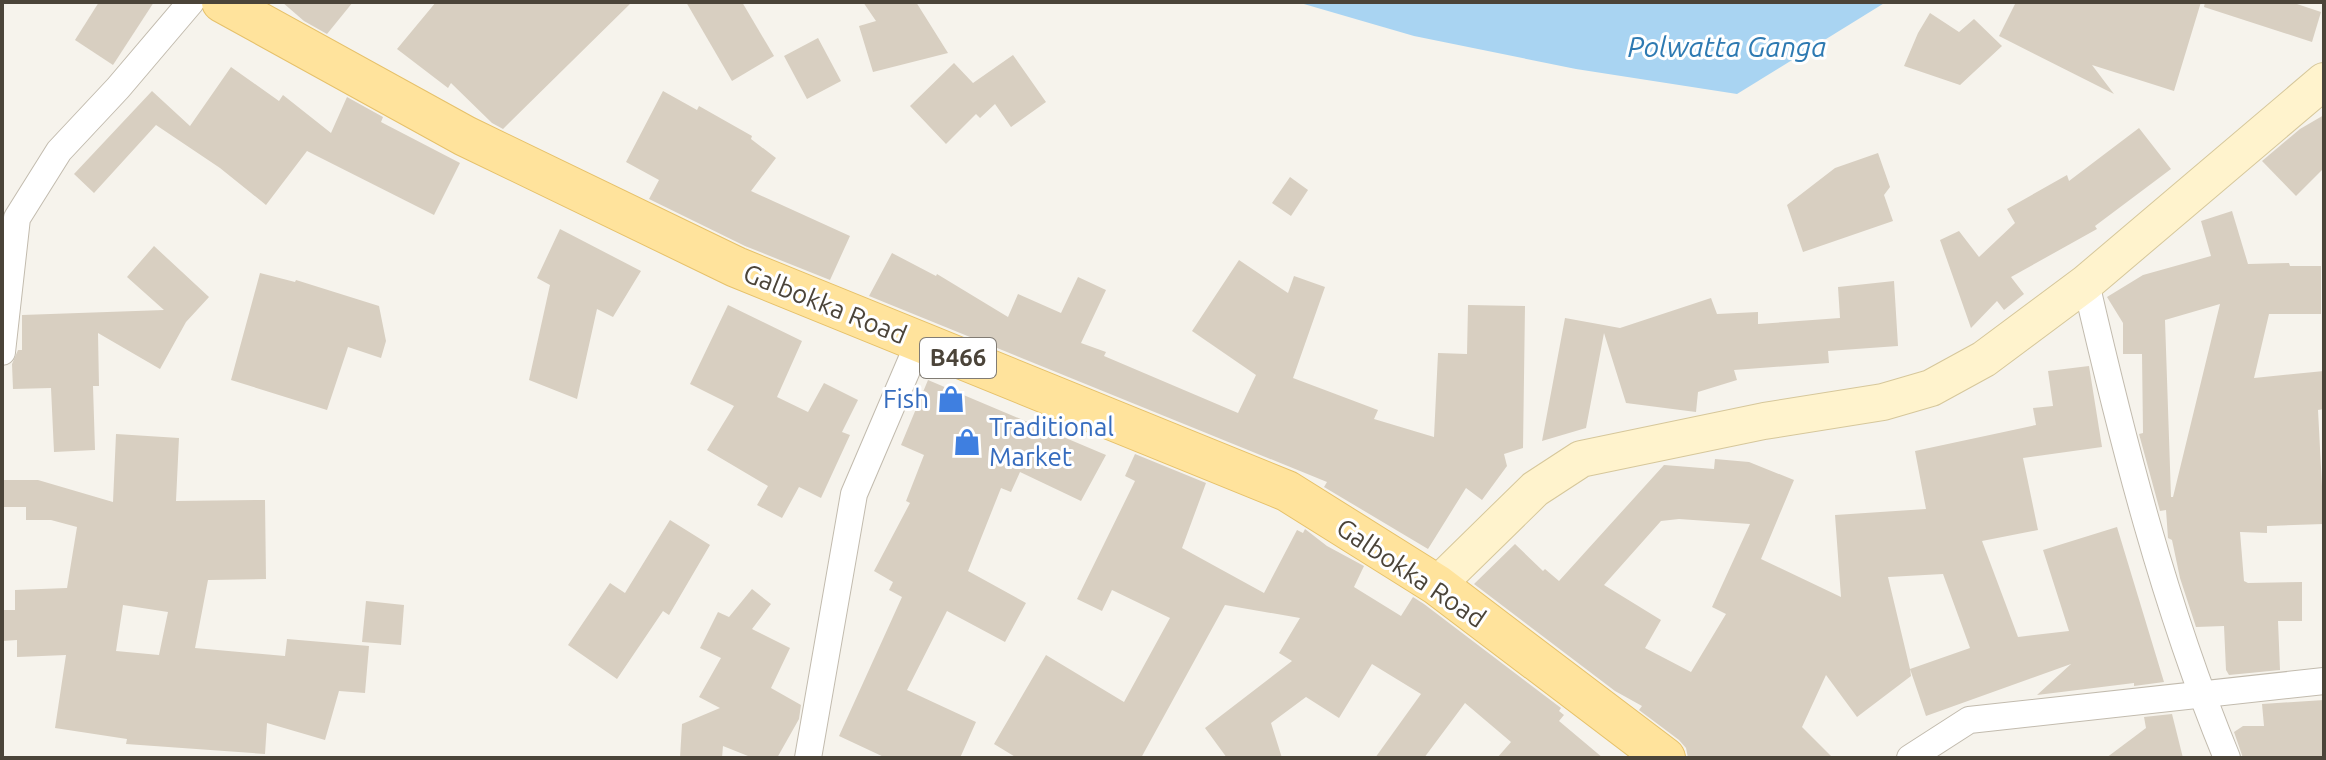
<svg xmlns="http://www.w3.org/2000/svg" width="2326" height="760" font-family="Ubuntu,sans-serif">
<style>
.water{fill:#a9d4f2}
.building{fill:#d8cfc1;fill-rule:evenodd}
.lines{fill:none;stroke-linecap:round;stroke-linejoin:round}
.minor-casing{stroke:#c2bbae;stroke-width:28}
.secondary-casing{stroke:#d6c79b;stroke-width:38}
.primary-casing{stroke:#e6c16a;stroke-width:42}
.minor{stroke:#fff;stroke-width:26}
.secondary{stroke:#fff3cd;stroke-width:36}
.primary{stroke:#ffe39c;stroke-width:40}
.labels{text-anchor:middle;stroke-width:6;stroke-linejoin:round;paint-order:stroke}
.shield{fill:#fff;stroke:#817c74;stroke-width:2}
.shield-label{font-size:24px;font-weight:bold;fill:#4b4439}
.street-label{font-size:26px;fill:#4b4439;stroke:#fff}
.shop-label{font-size:26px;fill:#366cbe;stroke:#fff;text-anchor:end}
.water-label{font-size:28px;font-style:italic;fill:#2e7ab2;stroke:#fff}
</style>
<rect width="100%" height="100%" fill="#f6f3ec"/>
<polygon class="water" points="1297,2 1886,2 1737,94 1576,69 1414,36"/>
<g class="building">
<polygon points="99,2 154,2 113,65 75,40"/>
<polygon points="282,2 353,2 327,34 304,21"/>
<polygon points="436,2 632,2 503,129 492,123 451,83 448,88 397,49"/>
<polygon points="686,2 742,2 774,56 732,81"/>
<polygon points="863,2 916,2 948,53 873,72 859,26 876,21"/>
<polygon points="2016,2 2201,2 2174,91 2092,65 2114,94 1999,36"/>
<polygon points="2205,2 2291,2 2321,12 2312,42 2204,7"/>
<polygon points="1930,13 1959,32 1974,19 2002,46 1960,85 1904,66 1918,33"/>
<polygon points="818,38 841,81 807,99 784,56"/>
<polygon points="1013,55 1046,102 1011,127 995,104 980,118 976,114 946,144 910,106 954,63 973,83"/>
<polygon points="231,67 279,101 283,95 331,133 347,97 383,117 381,122 460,163 434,215 307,151 266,205 220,168 156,125 94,193 74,174 152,91 190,126"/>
<polygon points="663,91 697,110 699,106 752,136 751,139 776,158 751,191 850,236 830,280 745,246 649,199 659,180 626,162"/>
<polygon points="2324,115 2324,168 2296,196 2262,161 2300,129"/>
<polygon points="2139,128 2171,169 2095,226 2097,229 2011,277 2024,294 2004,310 1997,301 1971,328 1940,240 1959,231 1979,257 2015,223 2007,209 2067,175 2069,181"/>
<polygon points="1878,153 1890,187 1884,195 1893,221 1803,252 1787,205 1835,168"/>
<polygon points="1290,177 1308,190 1291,216 1272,203"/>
<path d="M2232,211L2248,264L2289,263L2290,266H2321V314H2269L2254,378L2324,371V409L2318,410L2324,524L2267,526V533L2240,532L2244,581L2248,583L2302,582V621H2278L2280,670L2229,675L2226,670L2224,626L2196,627L2180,578L2172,540L2168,538L2166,510L2160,511L2139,434L2143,433L2142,354H2123V323L2107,297L2143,275L2211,256L2201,221ZM2220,304L2173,497H2171L2165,320Z"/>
<polygon points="560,229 641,271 613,317 597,309 577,399 529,380 550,285 537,278"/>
<polygon points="154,246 209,297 186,322 160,369 98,333 99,386 93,386 95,450 54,452 51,388 13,389 12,364 18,350 22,350 22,315 164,310 127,277"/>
<polygon points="892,253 936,276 937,274 1008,317 1018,294 1061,313 1078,277 1106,290 1081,343 1106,352 1104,356 1238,413 1256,375 1192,331 1239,260 1288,293 1294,276 1325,287 1293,378 1378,410 1374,419 1434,437 1438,353 1467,354 1468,305 1525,306 1523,448 1504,454 1507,466 1482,500 1466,488 1428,549 1324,487 1327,482 869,296"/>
<polygon points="260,273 295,282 296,280 379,306 386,341 381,358 348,347 327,410 231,380"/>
<polygon points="1894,281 1898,346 1828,351 1829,363 1734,370 1737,380 1698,392 1696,412 1626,403 1604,333 1586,428 1542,441 1565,318 1620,328 1711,298 1717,314 1758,312 1758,324 1840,318 1838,287"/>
<polygon points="728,305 802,341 777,397 808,412 824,383 858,400 842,432 850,435 821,498 799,487 782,518 757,505 768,486 707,450 734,406 690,384"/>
<path d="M2089,366L2102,447L2023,458L2038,530L1982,541L2018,637L2069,631L2043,550L2117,527L2164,682L2134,686V683L2037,695L2071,664L1926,716L1910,669L1911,676L1857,717L1826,675L1802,727L1833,758H1688L1686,748L1679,740L1639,710L1642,706L1615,691L1474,584L1515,544L1543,571L1545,569L1559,581L1664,465L1714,469L1715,459L1749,462L1794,480L1761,559L1841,597L1835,515L1926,509L1915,451L2036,425L2033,408L2053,406L2048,371ZM1679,519L1750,524L1712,607L1726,614L1691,672L1645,648L1661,620L1604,585L1661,521ZM1943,574L1970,648L1910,669L1888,577Z"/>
<polygon points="928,380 1106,455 1081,501 1020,472 1011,492 1001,488 968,571 1026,603 1005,642 947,611 907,690 976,722 960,758 886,758 839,736 902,597 889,590 893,582 874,571 910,503 906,501 924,455 901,445"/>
<path d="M116,434L179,438L176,501L265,500L266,579L208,580L195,648L285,656L287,639L369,646L365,693L339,691L325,740L267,723L265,754L126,744L127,739L55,728L66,655L17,657V640L2,641V610H15V590L67,588L77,527L51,520H26V507H2V480H38L113,502ZM123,605L168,612L159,655L116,651Z"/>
<polygon points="1135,454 1206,483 1182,548 1264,593 1297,530 1303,533 1305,529 1327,546 1364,566 1354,587 1401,616 1413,597 1424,604 1561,708 1559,711 1564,715 1559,721 1603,758 1497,758 1511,742 1465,703 1424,758 1375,758 1421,694 1372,664 1339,718 1306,697 1271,723 1282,758 1227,758 1205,728 1292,661 1279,653 1300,618 1225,605 1141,758 1017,758 994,744 1046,655 1124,702 1170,618 1112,590 1102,611 1077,599 1135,481 1125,476"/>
<polygon points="670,520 710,545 669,615 663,611 617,679 568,645 610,583 625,593"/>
<polygon points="752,589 771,604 752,629 790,648 771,688 801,705 799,719 777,758 753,758 723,746 722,758 680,758 682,724 720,708 699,697 721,658 700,648 718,612 729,617"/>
<polygon points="366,601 404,605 401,645 362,642"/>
<polygon points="2324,700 2324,758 2243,758 2234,732 2243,726 2264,726 2262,704"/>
<polygon points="2172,714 2183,758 2106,758 2146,728 2144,717"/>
</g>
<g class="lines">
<g class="minor-casing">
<g id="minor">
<path d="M2086,283C2123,443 2164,605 2227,758"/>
<polyline points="2,352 17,218 59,151 118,88 191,2"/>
<polyline points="808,758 854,494 919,342"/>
<polyline points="1910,758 1969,720 2324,681"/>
</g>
</g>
<g class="secondary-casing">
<polyline id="secondary" points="1437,585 1535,489 1581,459 1764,421 1883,402 1931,388 1984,359 2086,283 2324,81"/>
</g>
<g class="primary-casing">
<polyline id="primary" points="222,2 465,136 736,267 1287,491 1437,585 1665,758"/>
</g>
<use href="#minor" class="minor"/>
<use href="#secondary" class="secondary"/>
<use href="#primary" class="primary"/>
</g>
<defs>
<g id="shop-bare" transform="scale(2.16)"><path d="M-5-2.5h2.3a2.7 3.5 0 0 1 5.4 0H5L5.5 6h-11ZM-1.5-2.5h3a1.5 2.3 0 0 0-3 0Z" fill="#3f7fe0" stroke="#fff" stroke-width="2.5" paint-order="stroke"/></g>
</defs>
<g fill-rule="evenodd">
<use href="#shop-bare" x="951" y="399"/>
<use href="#shop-bare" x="967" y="442"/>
</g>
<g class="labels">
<rect class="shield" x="920" y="338" width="76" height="40" rx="6"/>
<g class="shield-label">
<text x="958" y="366">B466</text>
</g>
<g class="street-label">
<text transform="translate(825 304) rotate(22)" y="9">Galbokka Road</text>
<text transform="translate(1411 573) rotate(34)" y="9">Galbokka Road</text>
</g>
<g class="shop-label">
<text x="929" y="408">Fish</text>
<text x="989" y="436" text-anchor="start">Traditional<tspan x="989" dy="30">Market</tspan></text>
</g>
<g class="water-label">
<text x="1727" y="57">Polwatta Ganga</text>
</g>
</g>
<rect width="2326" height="760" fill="none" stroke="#4b4439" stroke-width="8"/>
</svg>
